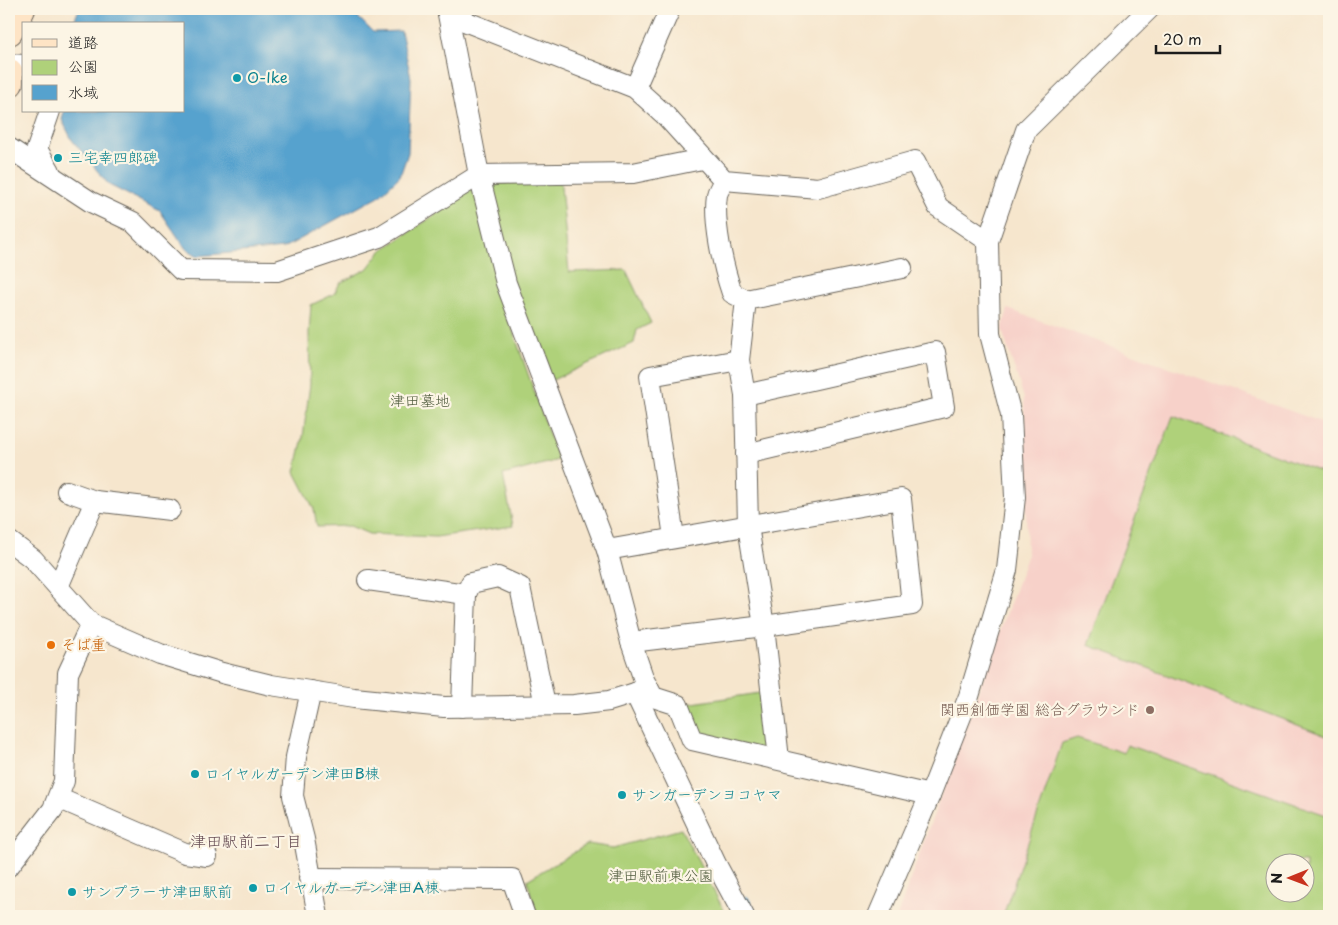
<svg xmlns="http://www.w3.org/2000/svg" width="1338" height="925" font-family="'Playpen Sans','Klee One',sans-serif">
<style>
.built{fill:#f7d1c9;fill-rule:evenodd}
.green{fill:#afd17a;stroke:#66764b;fill-rule:evenodd}
.water{fill:#56a2ce;stroke:#395f75}
.lines{fill:none;stroke-linecap:round;stroke-linejoin:round}
.stream{stroke:#56a2ce;stroke-width:6}
.street-casing{stroke:#68635a;stroke-width:22}
.secondary-casing{stroke:#68635a;stroke-width:30}
.street{stroke:#fff;stroke-width:20}
.secondary{stroke:#fee4c5;stroke-width:28}
.culture-dot{fill:#0f9aa8;stroke:#fcf5e5;stroke-width:2}
.food-dot{fill:#e8710a;stroke:#fcf5e5;stroke-width:2}
.education-dot{fill:#8d6e63;stroke:#fcf5e5;stroke-width:2}
.labels{text-anchor:middle;stroke-width:4.5;stroke-linejoin:round;paint-order:stroke}
.culture-label{font-size:15px;fill:#0d838f;stroke:#fcf5e5;text-anchor:start}
.park-label{font-size:15px;fill:#4f5b3d;stroke:#fcf5e5}
.food-label{font-size:15px;fill:#c56008;stroke:#fcf5e5;text-anchor:start}
.education-label{font-size:15px;fill:#785e54;stroke:#fcf5e5;text-anchor:end}
.neighbourhood-label{font-size:16px;fill:#644a52;stroke:#fcf5e5}
</style>
<rect width="100%" height="100%" fill="#fcf5e5"/>
<filter id="ink" filterUnits="userSpaceOnUse"><feTurbulence type="fractalNoise" baseFrequency=".02" numOctaves="2"/><feDisplacementMap in="SourceGraphic" scale="10" xChannelSelector="R" yChannelSelector="G"/><feConvolveMatrix kernelMatrix="1 2 1 2 8 2 1 2 1" color-interpolation-filters="sRGB"/></filter>
<filter id="wash" filterUnits="userSpaceOnUse"><feTurbulence type="fractalNoise" baseFrequency=".0096" numOctaves="4" result="noise"/><feDisplacementMap in="SourceGraphic" scale="20" xChannelSelector="R" yChannelSelector="G"/><feGaussianBlur stdDeviation="1.12" result="paint"/><feColorMatrix in="noise" values="0 0 0 0 0 0 0 0 0 0 0 0 0 0 0 0 0 1.4 0 .05"/><feComposite in="paint" operator="in"/></filter>
<g filter="url(#wash)">
<rect width="100%" height="100%" fill="#f6e6cd"/>
<path class="built" d="M1008,309L1329,425V916H897L1027,557L1024,398L1002,330ZM1276,862H1306V892H1276Z"/>
<g class="green">
<polygon points="560,176 569,272 626,270 651,323 637,330 634,343 548,382 508,281 490,189 498,184"/>
<polygon points="476,187 504,305 558,460 503,475 513,526 436,537 369,534 350,526 317,527 314,509 295,472 303,437 310,384 309,332 311,305 334,294 340,283 367,269 381,251 435,215 452,199"/>
<polygon points="1173,416 1329,475 1329,737 1088,645"/>
<polygon points="760,693 768,750 698,736 686,704"/>
<path d="M1077,738L1124,753L1127,745L1329,816V916H1003L1062,743ZM1306,862V892H1276V862Z"/>
<polygon points="681,829 727,916 537,916 527,880 588,844 613,848"/>
</g>
<polygon class="water" points="79,9 350,9 373,32 401,31 411,78 408,153 400,176 379,196 284,248 198,256 186,249 160,211 109,185 72,140 62,120 64,111 184,111 184,24 73,24"/>
<g class="lines">
<polyline class="stream" points="746,899 756,916"/>
</g>
</g>
<g filter="url(#ink)">
<g class="lines">
<g class="street-casing">
<g id="street">
<polyline points="447,9 479,175 506,283 607,550 631,642 644,680 653,697 678,705 692,740 930,795"/>
<polyline points="449,15 635,88 665,115 724,180 818,188 915,161 938,207 988,241"/>
<polyline points="9,64 24,65"/>
<polyline points="635,88 670,9"/>
<polyline points="9,148 91,202 133,222 181,270 277,271 379,237 479,175 633,173 702,159"/>
<polyline points="50,171 37,149 50,111"/>
<path d="M724,180C722,185 718,190 717,195C713,222 723,267 732,293L746,300L739,360L745,395L748,526L764,626L779,759"/>
<polyline points="746,300 902,268"/>
<polyline points="745,395 935,352 944,407 746,454"/>
<polyline points="95,501 170,510"/>
<polyline points="674,537 650,376 739,360"/>
<polyline points="9,541 33,559 91,624 160,654 222,673 271,685 354,698 444,707 574,705 609,701 635,693 648,687"/>
<polyline points="607,550 901,499 912,605 764,626 631,642"/>
<polyline points="368,580 466,594"/>
<polyline points="58,587 95,501 67,491"/>
<polyline points="311,691 296,757 293,796 304,839 318,916"/>
<polyline points="635,693 716,864 744,916"/>
<polyline points="462,707 466,594 471,583 498,577 520,587 545,705"/>
<polyline points="58,798 185,853 207,856"/>
<polyline points="9,866 53,809 64,781 68,673 91,624"/>
<polyline points="309,878 512,879 525,916"/>
<polyline points="878,916 930,795 969,696 1007,570 1015,497 1011,415 990,334 988,241 1026,130 1149,9"/>
</g>
</g>
<g class="secondary-casing">
<g id="secondary">
<polyline points="9,31 21,9"/>
<polyline points="9,73 9,83"/>
</g>
</g>
<use href="#street" class="street"/>
<use href="#secondary" class="secondary"/>
</g>
</g>
<g class="culture-dot">
<circle cx="237" cy="78" r="5"/>
<circle cx="58" cy="158" r="5"/>
<circle cx="195" cy="774" r="5"/>
<circle cx="622" cy="795" r="5"/>
<circle cx="253" cy="888" r="5"/>
<circle cx="72" cy="892" r="5"/>
</g>
<circle class="food-dot" cx="51" cy="645" r="5"/>
<circle class="education-dot" cx="1150" cy="710" r="5"/>
<g class="labels">
<g class="culture-label">
<text x="247" y="83">O-Ike</text>
<text x="68" y="163">三宅幸四郎碑</text>
<text x="205" y="779">ロイヤルガーデン津田B棟</text>
<text x="632" y="800">サンガーデンヨコヤマ</text>
<text x="263" y="893">ロイヤルガーデン津田A棟</text>
<text x="82" y="897">サンプラーサ津田駅前</text>
</g>
<g class="park-label">
<text x="420" y="406">津田墓地</text>
<text x="661" y="881">津田駅前東公園</text>
</g>
<g class="food-label">
<text x="61" y="650">そば重</text>
</g>
<g class="education-label">
<text x="1140" y="715">関西創価学園 総合グラウンド</text>
</g>
<g class="neighbourhood-label">
<text x="246" y="847">津田駅前二丁目</text>
</g>
</g>
<rect width="1338" height="925" fill="none" stroke="#fcf5e5" stroke-width="30"/>
<rect x="22" y="22" width="162" height="90" fill="#fcf5e5" stroke="#a29e95"/>
<rect x="32" y="39" width="25" height="8" fill="#fee4c5" stroke="#a29e95"/>
<text x="68" y="48" font-size="15" fill="#1c1c1c">道路</text>
<rect x="32" y="60" width="25" height="15" fill="#afd17a" stroke="#a29e95"/>
<text x="68" y="72" font-size="15" fill="#1c1c1c">公園</text>
<rect x="32" y="85" width="25" height="15" fill="#56a2ce" stroke="#a29e95"/>
<text x="68" y="98" font-size="15" fill="#1c1c1c">水域</text>
<g transform="translate(1290 878) rotate(269)"><circle r="24" fill="#fcf5e5" stroke="#a29e95"/>
<path d="M0-4L9 19L0 12L-9 19Z" fill="#c8321e"/>
<text y="-8" font-size="14" font-weight="bold" text-anchor="middle" fill="#1c1c1c">N</text>
</g>
<path d="M1156 45v8h64v-8" fill="none" stroke="#1c1c1c" stroke-width="2.5"/>
<text x="1163" y="45" font-size="15" fill="#1c1c1c" stroke="#fcf5e5" stroke-width="4" paint-order="stroke">20 m</text>
</svg>
